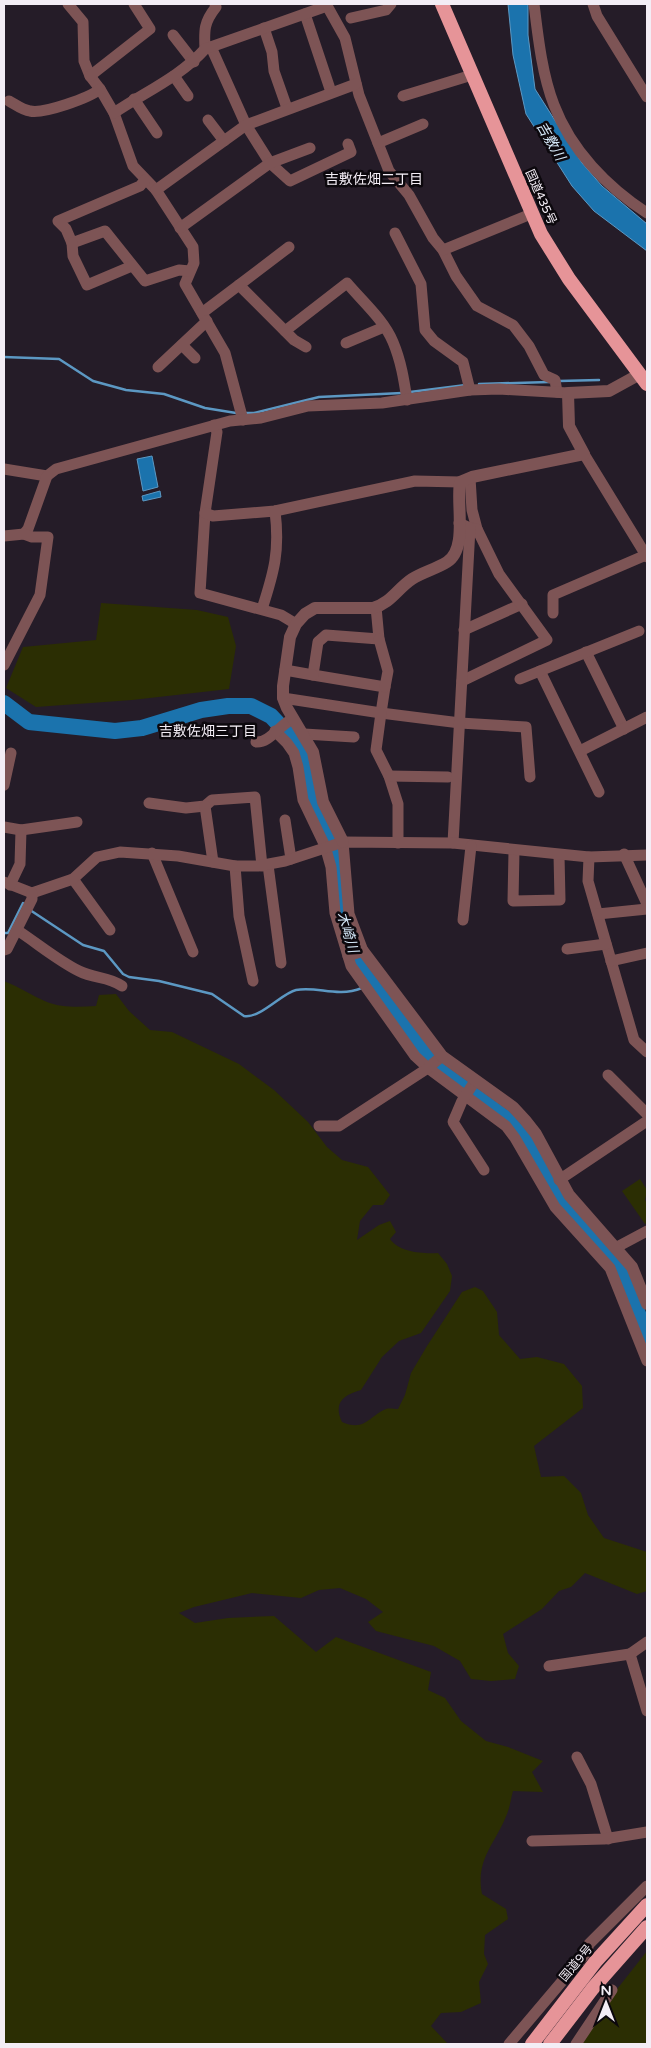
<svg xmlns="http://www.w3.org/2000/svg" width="651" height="2048" font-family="'Varela Round','Noto Sans JP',sans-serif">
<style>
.green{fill:#2b2e03}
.water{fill:#1b73ad;stroke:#5c98c3}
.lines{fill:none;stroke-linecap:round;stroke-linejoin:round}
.stream{stroke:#5c98c3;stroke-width:2.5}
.river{stroke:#1b73ad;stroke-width:16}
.minor{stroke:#7d5455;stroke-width:11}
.tertiary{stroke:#7d5455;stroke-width:12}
.trunk{stroke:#e69498;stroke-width:14}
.labels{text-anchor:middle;stroke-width:5;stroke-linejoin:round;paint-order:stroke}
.street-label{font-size:12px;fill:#f3edf5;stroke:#0c080d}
.water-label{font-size:14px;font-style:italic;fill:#d4e7f7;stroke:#0c080d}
.neighbourhood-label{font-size:14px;fill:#f3edf5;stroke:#0c080d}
</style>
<rect width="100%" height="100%" fill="#251c28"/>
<g class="green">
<polygon points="101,603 197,610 228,617 236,646 229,689 132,700 36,707 6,688 23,647 96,640"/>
<path d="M4,981C20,987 32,996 47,1002C62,1008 80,1007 96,1006L99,995L116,994L129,1011L150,1030L172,1032L239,1064L274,1090L308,1122L327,1147L342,1160L368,1167L390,1195L383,1205H373L360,1221L357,1240L379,1225L390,1221L396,1232L390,1239C399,1252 422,1254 438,1253L447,1264L452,1276L450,1291L421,1333L399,1341L382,1357L361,1390C343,1395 333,1403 342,1422C365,1432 369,1416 386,1409C389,1408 395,1409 398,1409L405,1395L411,1373L427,1346L462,1292L475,1287L483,1291L497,1312L499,1335L520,1359L537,1357L564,1364L582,1386L583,1408L534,1446L541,1477L564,1476L581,1493L588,1515L604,1538L647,1552V1591L637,1594L585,1573L571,1587L559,1591L542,1609L503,1634L508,1653L519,1666L515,1679L491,1681L471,1679L460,1661L434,1646L376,1631L368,1622L383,1612L366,1599L340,1588L319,1590L301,1598L252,1593L194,1607L179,1613L195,1623L228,1618L274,1616L316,1652L336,1637L431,1672L428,1690L445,1698L461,1721L486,1741L508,1747L543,1761L532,1772L543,1792L513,1791C511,1798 510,1807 507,1814C496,1843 475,1859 482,1894L506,1909L508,1919L485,1935L484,1954L488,1964L479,1982L481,2003L461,2012L441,2013L431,2026L448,2044H4Z"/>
<polygon points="640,1179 647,1190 645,1200 647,1203 647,1223 645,1224 622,1191"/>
<polygon points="647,1951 647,2044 580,2044 603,2007"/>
</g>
<g class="water">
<polygon points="508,4 528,4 528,35 535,89 582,163 602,186 647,224 647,251 594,211 572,186 526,114 513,55"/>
<polygon points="152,456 158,487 143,491 137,459"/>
<polygon points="160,491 161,497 143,501 142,496"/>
</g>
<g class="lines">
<g class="stream">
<polyline points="4,357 59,359 93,381 126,390 164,394 205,408 236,413"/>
<polyline points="559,381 599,380"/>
<polyline points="479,384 549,382"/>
<polyline points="410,392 466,385"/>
<polyline points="244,413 254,413 319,397 402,393"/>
<path d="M30,910L83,945L104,951L123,974L129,977L159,981L212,994L244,1016C260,1019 282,993 296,990C319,986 336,998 362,988"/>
<polyline points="4,933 8,933 23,903 25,904"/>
</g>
<polyline class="river" points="4,703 29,722 115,731 142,728 201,710 228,706 251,706 271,716 286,732 301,756 312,803 335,851 341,913 359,968 440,1071 504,1117 515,1129 526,1142 551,1188 579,1227 588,1233 617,1266 630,1292 647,1338"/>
<g class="minor">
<polyline points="68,4 83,22 84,61 90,76 100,89 114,113 133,166 156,190 193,247 194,263 185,284 225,353 243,420"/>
<polyline points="326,4 345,38 359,95 389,171 409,195 433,238 443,250 456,276 477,306 513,325 529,346 544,375 555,380 557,392"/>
<path d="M534,4C538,37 542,74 554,105C571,150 607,187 647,213"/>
<polyline points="593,4 597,16 647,97"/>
<polyline points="305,14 331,92"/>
<polyline points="351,18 386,10 391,4"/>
<polyline points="264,28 272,52 274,71 287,108"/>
<polyline points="173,35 194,62"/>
<polyline points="211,47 246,125 270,163 290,181 351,152 348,144"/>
<path d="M205,49C204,30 204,22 216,7L215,4"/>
<polyline points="90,76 150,29 134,4"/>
<polyline points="174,76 188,96"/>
<polyline points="403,96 472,75"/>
<polyline points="134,99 157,133"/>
<path d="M9,101C15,104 22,110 30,111C44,114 89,98 100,89"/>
<path d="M114,113C145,92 180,77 205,49L327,6"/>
<polyline points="208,120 224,141"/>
<polyline points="378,143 423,124"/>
<polyline points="145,180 140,186 58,221 66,229 72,243 105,231 145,281 179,270 190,271"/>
<polyline points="156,190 246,125 356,84"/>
<polyline points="180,228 270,163 310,148"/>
<polyline points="395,233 421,284 425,330 434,341 463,362 470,390"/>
<polyline points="72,243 73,256 87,285 132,266"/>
<polyline points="443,250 531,214"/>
<polyline points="239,285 294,340 306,347"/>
<polyline points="202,313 289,247"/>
<path d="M285,331L347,283C363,302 384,320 393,342C401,361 404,380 407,400"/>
<polyline points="346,343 384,327"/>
<polyline points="182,345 195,358"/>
<polyline points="158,367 207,321"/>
<polyline points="214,425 217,432 205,513 200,593 281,615 296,624"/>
<polyline points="584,454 647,557"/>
<polyline points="4,469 47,476"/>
<polyline points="470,478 472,510 477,529"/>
<polyline points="205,513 213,516 275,511 415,481 460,482"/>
<polyline points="24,534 28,529 47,476 56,469 230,421 261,418 308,406 382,403 470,390 499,389 568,393"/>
<polyline points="4,536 24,534 32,537 48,537 40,595 4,665"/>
<polyline points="376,607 379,639 326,635 318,642 313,675 385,687 381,713 460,723 526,727 530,777"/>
<path d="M262,609C274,572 280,551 275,511"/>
<polyline points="553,613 553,595 646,555"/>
<polyline points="464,630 522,604"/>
<polyline points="379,639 388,671 385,687"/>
<polyline points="586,652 624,729"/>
<polyline points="285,670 313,675"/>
<polyline points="540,671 599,792"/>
<polyline points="520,679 639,631"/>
<polyline points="462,681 547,640 499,574 477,529 470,528"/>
<polyline points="283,698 381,713 376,750 389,776 398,804 398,843"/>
<polyline points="275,731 287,743 294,753 298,767 303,800 325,846 331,867 335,913 351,966 415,1056 428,1068 506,1126 515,1138 555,1207 610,1268 647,1361"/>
<polyline points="304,734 354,737"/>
<path d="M256,742C270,743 280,724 293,719"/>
<polyline points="580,751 647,717"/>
<polyline points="389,776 448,777"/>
<polyline points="4,785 11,753"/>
<polyline points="149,803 186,808 205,806 212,800 255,797 262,866"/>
<polyline points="205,806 213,862"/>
<polyline points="285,820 291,859"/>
<polyline points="4,827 21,830 77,822"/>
<polyline points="343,842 349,914 363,951 348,956"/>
<polyline points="453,843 470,528 459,523"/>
<polyline points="514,851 513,901 560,900 559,855"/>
<polyline points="152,853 193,952"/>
<polyline points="624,854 647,904"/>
<polyline points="589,857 588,881 634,1040 647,1052"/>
<polyline points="268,865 281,963"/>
<polyline points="235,866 239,916 253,981"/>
<polyline points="73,879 110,930"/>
<polyline points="4,882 32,893 73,879 97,857 120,852 178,856 235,866 258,866 285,861 343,842 453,843 589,857 647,855"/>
<polyline points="10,885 20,864 21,830"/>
<polyline points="598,914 647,909"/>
<polyline points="463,920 471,846"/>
<path d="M17,930C37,943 57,960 79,971C95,979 108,976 122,986"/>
<polyline points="567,949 606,944"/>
<polyline points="4,950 7,949 32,899 32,893"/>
<polyline points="611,961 647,953"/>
<polyline points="608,1075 647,1114"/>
<polyline points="475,1081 462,1101 453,1122 484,1170"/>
<polyline points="319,1126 339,1126 428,1068 442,1056"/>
<polyline points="559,1180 647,1121"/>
<polyline points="617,1247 647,1231"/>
<polyline points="647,1642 630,1654 647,1711"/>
<polyline points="549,1666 630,1654"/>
<polyline points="577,1757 591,1784 608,1839"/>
<polyline points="532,1841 604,1839 647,1832"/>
<polyline points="509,2044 586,1953 589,1944 647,1886"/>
<polyline points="576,2044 612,1990"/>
</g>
<g class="tertiary">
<path d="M343,842L323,802L313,752L287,708L283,698V686L290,637L296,624L305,614L315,608H373C391,603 397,589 412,579C423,572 436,569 447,562C468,549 456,504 460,482L472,477L584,454L569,426L568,393L609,391L640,374"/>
<polyline points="363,951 442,1056 513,1107 525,1120 536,1134 569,1195 632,1267 647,1304"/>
</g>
<g class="trunk">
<polyline points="442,4 541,234 569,279 647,384"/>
<polyline points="532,2044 596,1961 647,1905"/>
<polyline points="550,2044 593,1988 647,1927"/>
</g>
</g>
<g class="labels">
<g class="street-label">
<text transform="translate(541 197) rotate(66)" y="4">国道435号</text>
<text transform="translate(576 1963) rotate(-50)" y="4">国道9号</text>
</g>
<g class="water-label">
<text transform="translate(551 141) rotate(60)" y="5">吉敷川</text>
<text transform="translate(348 932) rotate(73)" y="5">木崎川</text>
</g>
<g class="neighbourhood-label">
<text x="374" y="184">吉敷佐畑二丁目</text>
<text x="208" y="736">吉敷佐畑三丁目</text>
</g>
</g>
<rect width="651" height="2048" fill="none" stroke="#f3edf5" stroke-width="10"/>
<g transform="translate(606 2003)" stroke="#0c080d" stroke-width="4" paint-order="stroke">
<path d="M0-4L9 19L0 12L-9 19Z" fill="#f3edf5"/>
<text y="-8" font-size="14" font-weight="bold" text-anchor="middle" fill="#f3edf5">N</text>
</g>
</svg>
